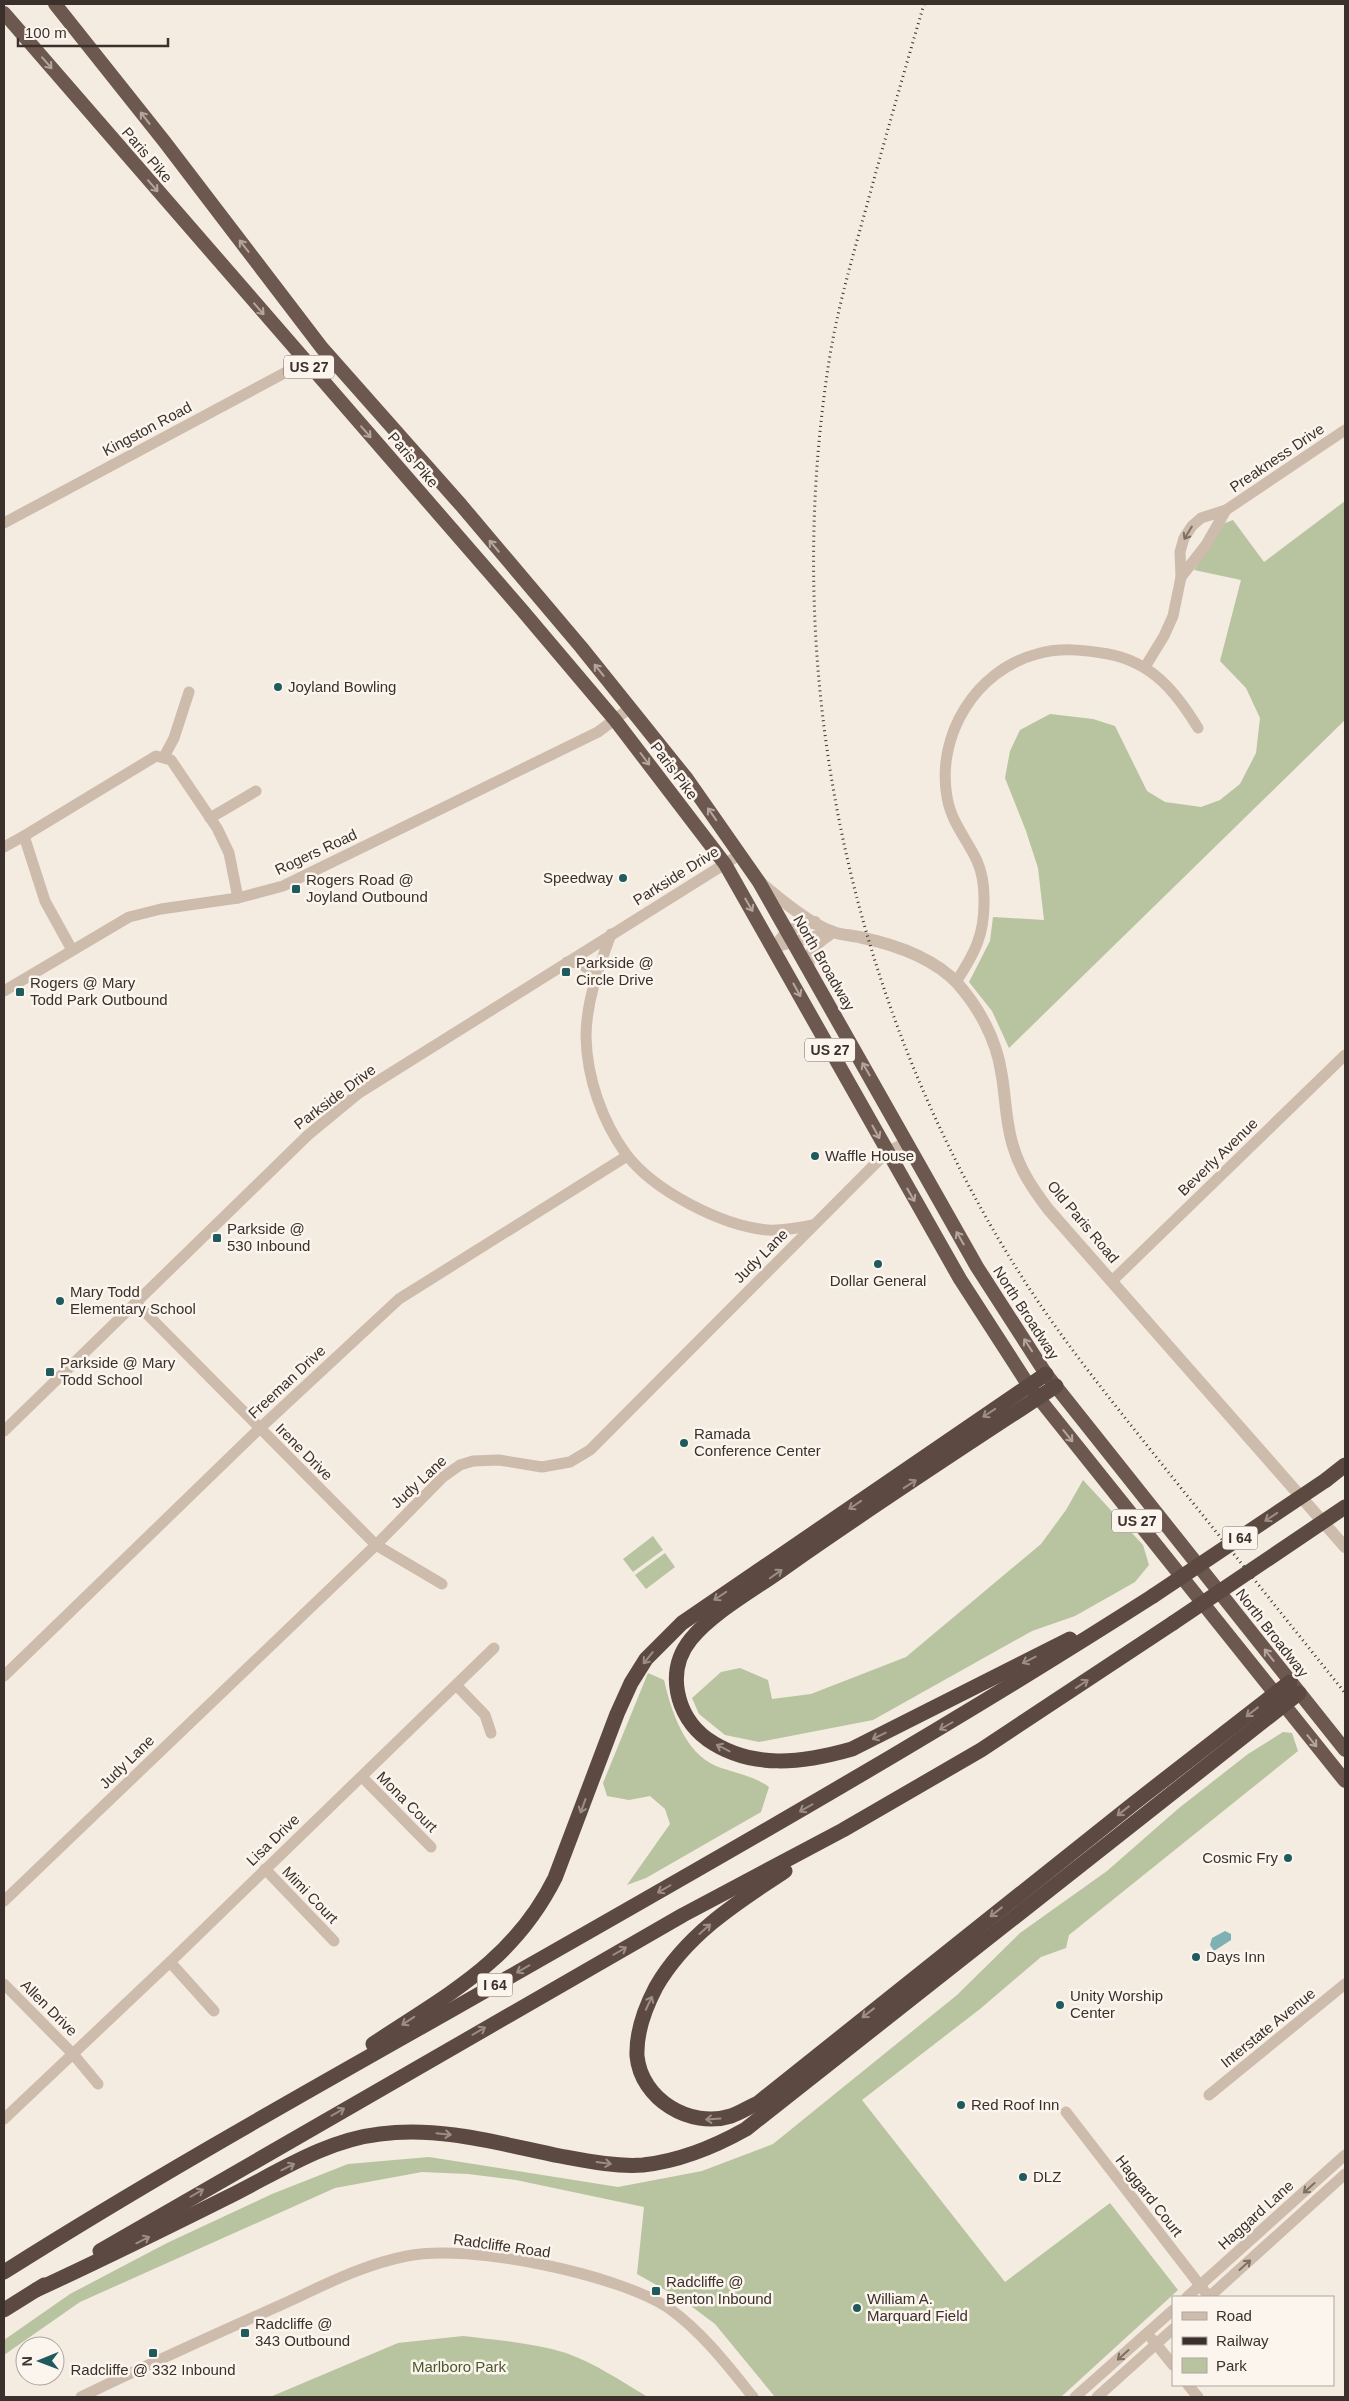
<svg xmlns="http://www.w3.org/2000/svg" width="1349" height="2401" font-family="Helvetica,sans-serif">
<style>
.green{fill:#b8c4a0}
.water{fill:#7fb0b2}
.lines{fill:none;stroke-linecap:round;stroke-linejoin:round}
.minor{stroke:#cdbbac;stroke-width:11}
.tertiary{stroke:#cdbbac;stroke-width:12}
.trunk{stroke:#6c584f;stroke-width:14}
.motorway{stroke:#5c4a42;stroke-width:15}
.rail{stroke:#3b302b;stroke-width:3;stroke-dasharray:1 4;stroke-linecap:butt}
.motorway-bridge{stroke:#5c4a42;stroke-width:15}
.oneway{stroke:#b4a69e}
.oneway2{stroke:#7d6f65}
.oneway3{stroke:#9c8e87}
.poi-dot{fill:#1f5a5e;stroke:#fbf5ee;stroke-width:2}
.labels{text-anchor:middle;stroke-width:5;stroke-linejoin:round;paint-order:stroke}
.shield{fill:#fbf5ee;stroke:#756b66;stroke-width:1}
.shield-label{font-size:14px;font-weight:bold;fill:#3b302b}
.street-label{font-size:15px;fill:#3b302b;stroke:#fbf5ee}
.poi-label{font-size:15px;fill:#3b302b;stroke:#fbf5ee;text-anchor:start}
.park-label{font-size:15px;fill:#4a5a2e;stroke:#fbf5ee}
</style>
<rect width="100%" height="100%" fill="#f4ebe1"/>
<g class="green">
<polygon points="1345,501 1345,720 1009,1048 992,1011 969,982 990,941 993,917 1044,920 1038,868 1026,831 1005,778 1010,751 1020,730 1050,714 1093,719 1115,726 1147,791 1165,802 1201,807 1220,800 1240,784 1256,753 1260,718 1246,688 1220,661 1241,580 1194,570 1225,523 1233,520 1264,562"/>
<polygon points="1083,1480 1143,1545 1149,1565 1135,1582 1075,1616 1032,1631 873,1720 759,1742 725,1735 699,1714 692,1698 721,1672 740,1668 768,1680 772,1699 811,1694 906,1657 1041,1544 1066,1510"/>
<polygon points="653,1536 663,1550 633,1572 623,1559"/>
<polygon points="665,1553 675,1567 646,1589 635,1575"/>
<path d="M648,1673L664,1680C671,1710 684,1752 716,1766C734,1773 752,1775 769,1787L761,1812L646,1878L627,1885L670,1824L665,1809L650,1796L629,1800L607,1796L603,1783Z"/>
<polygon points="1283,1732 1292,1733 1298,1751 1069,1935 1066,1948 1041,1957 980,2009 862,2100 1005,2282 1110,2203 1178,2290 1061,2397 775,2397 715,2324 683,2300 637,2274 644,2207 516,2180 468,2174 422,2172 335,2188 80,2302 4,2355 4,2340 70,2294 167,2243 272,2194 348,2164 429,2157 618,2187 702,2171 773,2144 957,1995 1020,1933 1107,1871 1179,1808 1248,1754"/>
<path d="M463,2336C496,2340 533,2343 566,2353C595,2363 622,2382 648,2397H270L398,2343Z"/>
</g>
<polygon class="water" points="1225,1931 1231,1934 1231,1940 1214,1951 1210,1945 1212,1938"/>
<g class="lines">
<g class="minor">
<polyline points="4,523 305,362"/>
<polyline points="1181,577 1206,545 1226,510"/>
<polyline points="1145,667 1164,636 1173,616 1181,577 1180,552 1184,538 1192,526 1201,518 1226,510 1345,430"/>
<polyline points="164,757 174,738 189,692"/>
<polyline points="210,818 256,791"/>
<polyline points="24,836 45,901 72,950"/>
<polyline points="4,847 24,836 156,756 171,760 217,828 229,853 238,898"/>
<path d="M611,934C599,967 586,1002 586,1037C587,1078 602,1121 626,1154C654,1191 722,1226 768,1230C783,1231 798,1228 813,1225"/>
<path d="M567,962C582,962 589,967 595,980"/>
<path d="M956,982C975,953 985,934 984,898C984,886 982,872 977,861C967,839 951,822 947,797C936,735 976,670 1037,654C1060,647 1085,650 1108,654C1152,662 1176,692 1198,728"/>
<polyline points="4,991 129,917 161,909 238,898 283,886 598,732 630,708"/>
<polyline points="1112,1281 1345,1055"/>
<polyline points="136,1303 376,1545 442,1584"/>
<polyline points="4,1431 308,1135 359,1093 739,855"/>
<polyline points="4,1676 259,1429 399,1299 627,1156"/>
<polyline points="457,1686 485,1715 491,1733"/>
<polyline points="362,1777 431,1847"/>
<polyline points="265,1869 334,1941"/>
<polyline points="4,1901 376,1545 443,1477 460,1465 473,1461 499,1460 542,1467 570,1462 590,1450 887,1152 907,1142"/>
<polyline points="170,1962 214,2011"/>
<polyline points="4,1984 73,2054 98,2084"/>
<polyline points="1209,2095 1345,1984"/>
<polyline points="1066,2112 1209,2297"/>
<polyline points="4,2119 170,1962 494,1648"/>
<polyline points="1187,2297 1345,2155"/>
<polyline points="1209,2297 1345,2174"/>
<polyline points="1152,2339 1173,2365"/>
<polyline points="1188,2385 1198,2397"/>
<path d="M81,2397C144,2366 209,2337 274,2308C317,2289 360,2265 407,2256C468,2243 619,2274 670,2309C703,2333 728,2366 753,2397"/>
<polyline points="1075,2397 1173,2310"/>
<polyline points="1097,2397 1173,2329"/>
</g>
<g class="tertiary">
<path d="M761,883C780,899 810,924 833,932C841,935 851,935 859,937C893,944 934,958 958,984C979,1008 996,1039 1001,1071C1006,1096 1005,1121 1013,1146C1020,1170 1033,1189 1048,1209L1345,1547"/>
<path d="M780,940C790,928 800,925 815,922"/>
<polyline points="773,947 833,932"/>
<path d="M808,967C810,951 815,944 829,935"/>
</g>
<g class="trunk">
<polyline points="55,4 164,141 322,348 461,505 581,647 687,779 759,882 977,1267 1046,1374 1345,1750"/>
<polyline points="4,13 522,610 615,720 725,864 960,1279 1029,1386 1345,1781"/>
</g>
<g class="motorway">
<path d="M1056,1386C966,1445 875,1504 787,1566C757,1588 714,1611 691,1639C665,1671 676,1716 707,1739C751,1770 803,1763 852,1749L1070,1639"/>
<polyline points="1326,1480 1345,1465"/>
<path d="M785,1871C736,1903 686,1935 656,1987C645,2008 636,2032 637,2056C641,2099 690,2129 731,2116C740,2113 749,2107 758,2103L1133,1804L1290,1682"/>
<path d="M373,2044C448,1994 513,1962 555,1878L617,1714L631,1683L646,1659L682,1623L1046,1374"/>
<polyline points="100,2251 683,1915 843,1830 981,1750 1173,1623"/>
<path d="M4,2272C151,2179 303,2094 455,2008C690,1874 925,1742 1153,1596"/>
<path d="M36,2290C101,2260 166,2228 230,2196C278,2172 326,2140 380,2134C441,2126 501,2144 560,2156C587,2161 616,2167 643,2165C680,2161 714,2147 746,2129L1299,1693"/>
<polyline points="4,2310 44,2285"/>
</g>
<path class="rail" d="M924,4C905,69 886,135 868,201C854,252 839,302 830,355C779,671 848,1003 1020,1274C1063,1342 1115,1405 1165,1468C1225,1543 1285,1618 1345,1693"/>
<g class="motorway-bridge">
<polyline points="1153,1596 1326,1480"/>
<polyline points="1173,1623 1345,1507"/>
</g>
</g>
<defs><path id="oneway-shaft" d="M-6 0H5M1.5-3L5.5 0L1.5 3" fill="none" stroke-width="1.6" stroke-linecap="round" stroke-linejoin="round" transform="scale(1.25)"/></defs>
<g class="oneway">
<use href="#oneway-shaft" transform="translate(47 63) rotate(49)"/>
<use href="#oneway-shaft" transform="translate(145 118) rotate(-128)"/>
<use href="#oneway-shaft" transform="translate(153 186) rotate(49)"/>
<use href="#oneway-shaft" transform="translate(244 246) rotate(-128)"/>
<use href="#oneway-shaft" transform="translate(259 309) rotate(49)"/>
<use href="#oneway-shaft" transform="translate(366 432) rotate(49)"/>
<use href="#oneway-shaft" transform="translate(494 546) rotate(-130)"/>
<use href="#oneway-shaft" transform="translate(599 670) rotate(-129)"/>
<use href="#oneway-shaft" transform="translate(645 759) rotate(53)"/>
<use href="#oneway-shaft" transform="translate(712 814) rotate(-125)"/>
<use href="#oneway-shaft" transform="translate(749 905) rotate(60)"/>
<use href="#oneway-shaft" transform="translate(797 990) rotate(61)"/>
<use href="#oneway-shaft" transform="translate(866 1069) rotate(-120)"/>
<use href="#oneway-shaft" transform="translate(876 1132) rotate(61)"/>
<use href="#oneway-shaft" transform="translate(911 1195) rotate(60)"/>
<use href="#oneway-shaft" transform="translate(960 1238) rotate(-120)"/>
<use href="#oneway-shaft" transform="translate(1028 1345) rotate(-123)"/>
<use href="#oneway-shaft" transform="translate(1068 1436) rotate(51)"/>
<use href="#oneway-shaft" transform="translate(1269 1655) rotate(-128)"/>
<use href="#oneway-shaft" transform="translate(1312 1741) rotate(51)"/>
</g>
<g class="oneway2">
<use href="#oneway-shaft" transform="translate(1188 533) rotate(121)"/>
<use href="#oneway-shaft" transform="translate(1309 2188) rotate(138)"/>
<use href="#oneway-shaft" transform="translate(1245 2265) rotate(-42)"/>
<use href="#oneway-shaft" transform="translate(1123 2355) rotate(138)"/>
</g>
<g class="oneway3">
<use href="#oneway-shaft" transform="translate(989 1413) rotate(146)"/>
<use href="#oneway-shaft" transform="translate(910 1484) rotate(-33)"/>
<use href="#oneway-shaft" transform="translate(855 1505) rotate(146)"/>
<use href="#oneway-shaft" transform="translate(1271 1517) rotate(146)"/>
<use href="#oneway-shaft" transform="translate(776 1574) rotate(-35)"/>
<use href="#oneway-shaft" transform="translate(720 1596) rotate(146)"/>
<use href="#oneway-shaft" transform="translate(648 1658) rotate(129)"/>
<use href="#oneway-shaft" transform="translate(1029 1660) rotate(153)"/>
<use href="#oneway-shaft" transform="translate(1082 1684) rotate(-34)"/>
<use href="#oneway-shaft" transform="translate(1252 1712) rotate(142)"/>
<use href="#oneway-shaft" transform="translate(946 1726) rotate(150)"/>
<use href="#oneway-shaft" transform="translate(879 1736) rotate(154)"/>
<use href="#oneway-shaft" transform="translate(723 1748) rotate(-153)"/>
<use href="#oneway-shaft" transform="translate(583 1806) rotate(110)"/>
<use href="#oneway-shaft" transform="translate(806 1808) rotate(150)"/>
<use href="#oneway-shaft" transform="translate(1123 1811) rotate(142)"/>
<use href="#oneway-shaft" transform="translate(664 1889) rotate(150)"/>
<use href="#oneway-shaft" transform="translate(996 1912) rotate(142)"/>
<use href="#oneway-shaft" transform="translate(705 1929) rotate(-42)"/>
<use href="#oneway-shaft" transform="translate(620 1951) rotate(-30)"/>
<use href="#oneway-shaft" transform="translate(523 1969) rotate(150)"/>
<use href="#oneway-shaft" transform="translate(649 2003) rotate(-65)"/>
<use href="#oneway-shaft" transform="translate(868 2013) rotate(142)"/>
<use href="#oneway-shaft" transform="translate(408 2021) rotate(147)"/>
<use href="#oneway-shaft" transform="translate(479 2031) rotate(-30)"/>
<use href="#oneway-shaft" transform="translate(338 2112) rotate(-30)"/>
<use href="#oneway-shaft" transform="translate(713 2119) rotate(176)"/>
<use href="#oneway-shaft" transform="translate(444 2134) rotate(6)"/>
<use href="#oneway-shaft" transform="translate(604 2163) rotate(8)"/>
<use href="#oneway-shaft" transform="translate(288 2167) rotate(-27)"/>
<use href="#oneway-shaft" transform="translate(197 2193) rotate(-30)"/>
<use href="#oneway-shaft" transform="translate(143 2240) rotate(-27)"/>
</g>
<g class="poi-dot">
<circle cx="278" cy="687" r="5"/>
<circle cx="623" cy="878" r="5"/>
<rect x="291" y="884" width="10" height="10" rx="2.5"/>
<rect x="561" y="967" width="10" height="10" rx="2.5"/>
<rect x="15" y="987" width="10" height="10" rx="2.5"/>
<circle cx="815" cy="1156" r="5"/>
<rect x="212" y="1233" width="10" height="10" rx="2.5"/>
<circle cx="878" cy="1264" r="5"/>
<circle cx="60" cy="1301" r="5"/>
<rect x="45" y="1367" width="10" height="10" rx="2.5"/>
<circle cx="684" cy="1443" r="5"/>
<circle cx="1288" cy="1858" r="5"/>
<circle cx="1196" cy="1957" r="5"/>
<circle cx="1060" cy="2005" r="5"/>
<circle cx="961" cy="2105" r="5"/>
<circle cx="1023" cy="2177" r="5"/>
<rect x="651" y="2286" width="10" height="10" rx="2.5"/>
<circle cx="857" cy="2308" r="5"/>
<rect x="240" y="2328" width="10" height="10" rx="2.5"/>
<rect x="148" y="2348" width="10" height="10" rx="2.5"/>
</g>
<g class="labels">
<g class="shield">
<rect x="284" y="355.5" width="50" height="23" rx="4"/>
<rect x="805" y="1038.5" width="50" height="23" rx="4"/>
<rect x="1112" y="1509.5" width="50" height="23" rx="4"/>
<rect x="1222.5" y="1526.5" width="35" height="23" rx="4"/>
<rect x="477.5" y="1973.5" width="35" height="23" rx="4"/>
</g>
<g class="shield-label">
<text x="309" y="372">US 27</text>
<text x="830" y="1055">US 27</text>
<text x="1137" y="1526">US 27</text>
<text x="1240" y="1543">I 64</text>
<text x="495" y="1990">I 64</text>
</g>
<g class="street-label">
<text transform="translate(147 155) rotate(49)" y="5">Paris Pike</text>
<text transform="translate(147 429) rotate(-28)" y="5">Kingston Road</text>
<text transform="translate(1277 458) rotate(-34)" y="5">Preakness Drive</text>
<text transform="translate(413 460) rotate(49)" y="5">Paris Pike</text>
<text transform="translate(674 771) rotate(53)" y="5">Paris Pike</text>
<text transform="translate(316 852) rotate(-25)" y="5">Rogers Road</text>
<text transform="translate(676 876) rotate(-32)" y="5">Parkside Drive</text>
<text transform="translate(824 963) rotate(60)" y="5">North Broadway</text>
<text transform="translate(335 1097) rotate(-37)" y="5">Parkside Drive</text>
<text transform="translate(1218 1157) rotate(-44)" y="5">Beverly Avenue</text>
<text transform="translate(1083 1222) rotate(50)" y="5">Old Paris Road</text>
<text transform="translate(761 1256) rotate(-45)" y="5">Judy Lane</text>
<text transform="translate(1026 1313) rotate(57)" y="5">North Broadway</text>
<text transform="translate(287 1382) rotate(-43)" y="5">Freeman Drive</text>
<text transform="translate(304 1452) rotate(45)" y="5">Irene Drive</text>
<text transform="translate(419 1482) rotate(-43)" y="5">Judy Lane</text>
<text transform="translate(1272 1633) rotate(52)" y="5">North Broadway</text>
<text transform="translate(127 1762) rotate(-44)" y="5">Judy Lane</text>
<text transform="translate(407 1802) rotate(45)" y="5">Mona Court</text>
<text transform="translate(273 1840) rotate(-44)" y="5">Lisa Drive</text>
<text transform="translate(310 1895) rotate(46)" y="5">Mimi Court</text>
<text transform="translate(49 2008) rotate(45)" y="5">Allen Drive</text>
<text transform="translate(1268 2028) rotate(-39)" y="5">Interstate Avenue</text>
<text transform="translate(1149 2196) rotate(52)" y="5">Haggard Court</text>
<text transform="translate(1256 2215) rotate(-42)" y="5">Haggard Lane</text>
<text transform="translate(502 2246) rotate(8)" y="5">Radcliffe Road</text>
</g>
<g class="poi-label">
<text x="288" y="692">Joyland Bowling</text>
<text x="613" y="883" text-anchor="end">Speedway</text>
<text x="306" y="885">Rogers Road @<tspan x="306" dy="17">Joyland Outbound</tspan></text>
<text x="576" y="968">Parkside @<tspan x="576" dy="17">Circle Drive</tspan></text>
<text x="30" y="988">Rogers @ Mary<tspan x="30" dy="17">Todd Park Outbound</tspan></text>
<text x="825" y="1161">Waffle House</text>
<text x="227" y="1234">Parkside @<tspan x="227" dy="17">530 Inbound</tspan></text>
<text x="878" y="1286" text-anchor="middle">Dollar General</text>
<text x="70" y="1297">Mary Todd<tspan x="70" dy="17">Elementary School</tspan></text>
<text x="60" y="1368">Parkside @ Mary<tspan x="60" dy="17">Todd School</tspan></text>
<text x="694" y="1439">Ramada<tspan x="694" dy="17">Conference Center</tspan></text>
<text x="1278" y="1863" text-anchor="end">Cosmic Fry</text>
<text x="1206" y="1962">Days Inn</text>
<text x="1070" y="2001">Unity Worship<tspan x="1070" dy="17">Center</tspan></text>
<text x="971" y="2110">Red Roof Inn</text>
<text x="1033" y="2182">DLZ</text>
<text x="666" y="2287">Radcliffe @<tspan x="666" dy="17">Benton Inbound</tspan></text>
<text x="867" y="2304">William A.<tspan x="867" dy="17">Marquard Field</tspan></text>
<text x="255" y="2329">Radcliffe @<tspan x="255" dy="17">343 Outbound</tspan></text>
<text x="153" y="2375" text-anchor="middle">Radcliffe @ 332 Inbound</text>
</g>
<g class="park-label">
<text x="459" y="2372">Marlboro Park</text>
</g>
</g>
<rect width="1349" height="2401" fill="none" stroke="#3b302b" stroke-width="10"/>
<rect x="1172" y="2296" width="162" height="90" fill="#fbf5ee" stroke="#aea6a0"/>
<rect x="1182" y="2312" width="25" height="8" fill="#cdbbac" stroke="#aea6a0"/>
<text x="1216" y="2321" font-size="15" fill="#3b302b">Road</text>
<rect x="1182" y="2337" width="25" height="8" fill="#3b302b" stroke="#aea6a0"/>
<text x="1216" y="2346" font-size="15" fill="#3b302b">Railway</text>
<rect x="1182" y="2358" width="25" height="15" fill="#b8c4a0" stroke="#aea6a0"/>
<text x="1216" y="2371" font-size="15" fill="#3b302b">Park</text>
<g transform="translate(40 2361) rotate(269)"><circle r="24" fill="#fbf5ee" stroke="#aea6a0"/>
<path d="M0-4L9 19L0 12L-9 19Z" fill="#1f5a5e"/>
<text y="-8" font-size="14" font-weight="bold" text-anchor="middle" fill="#3b302b">N</text>
</g>
<path d="M18 38v8h150v-8" fill="none" stroke="#3b302b" stroke-width="2.5"/>
<text x="25" y="38" font-size="15" fill="#3b302b" stroke="#fbf5ee" stroke-width="4" paint-order="stroke">100 m</text>
</svg>
